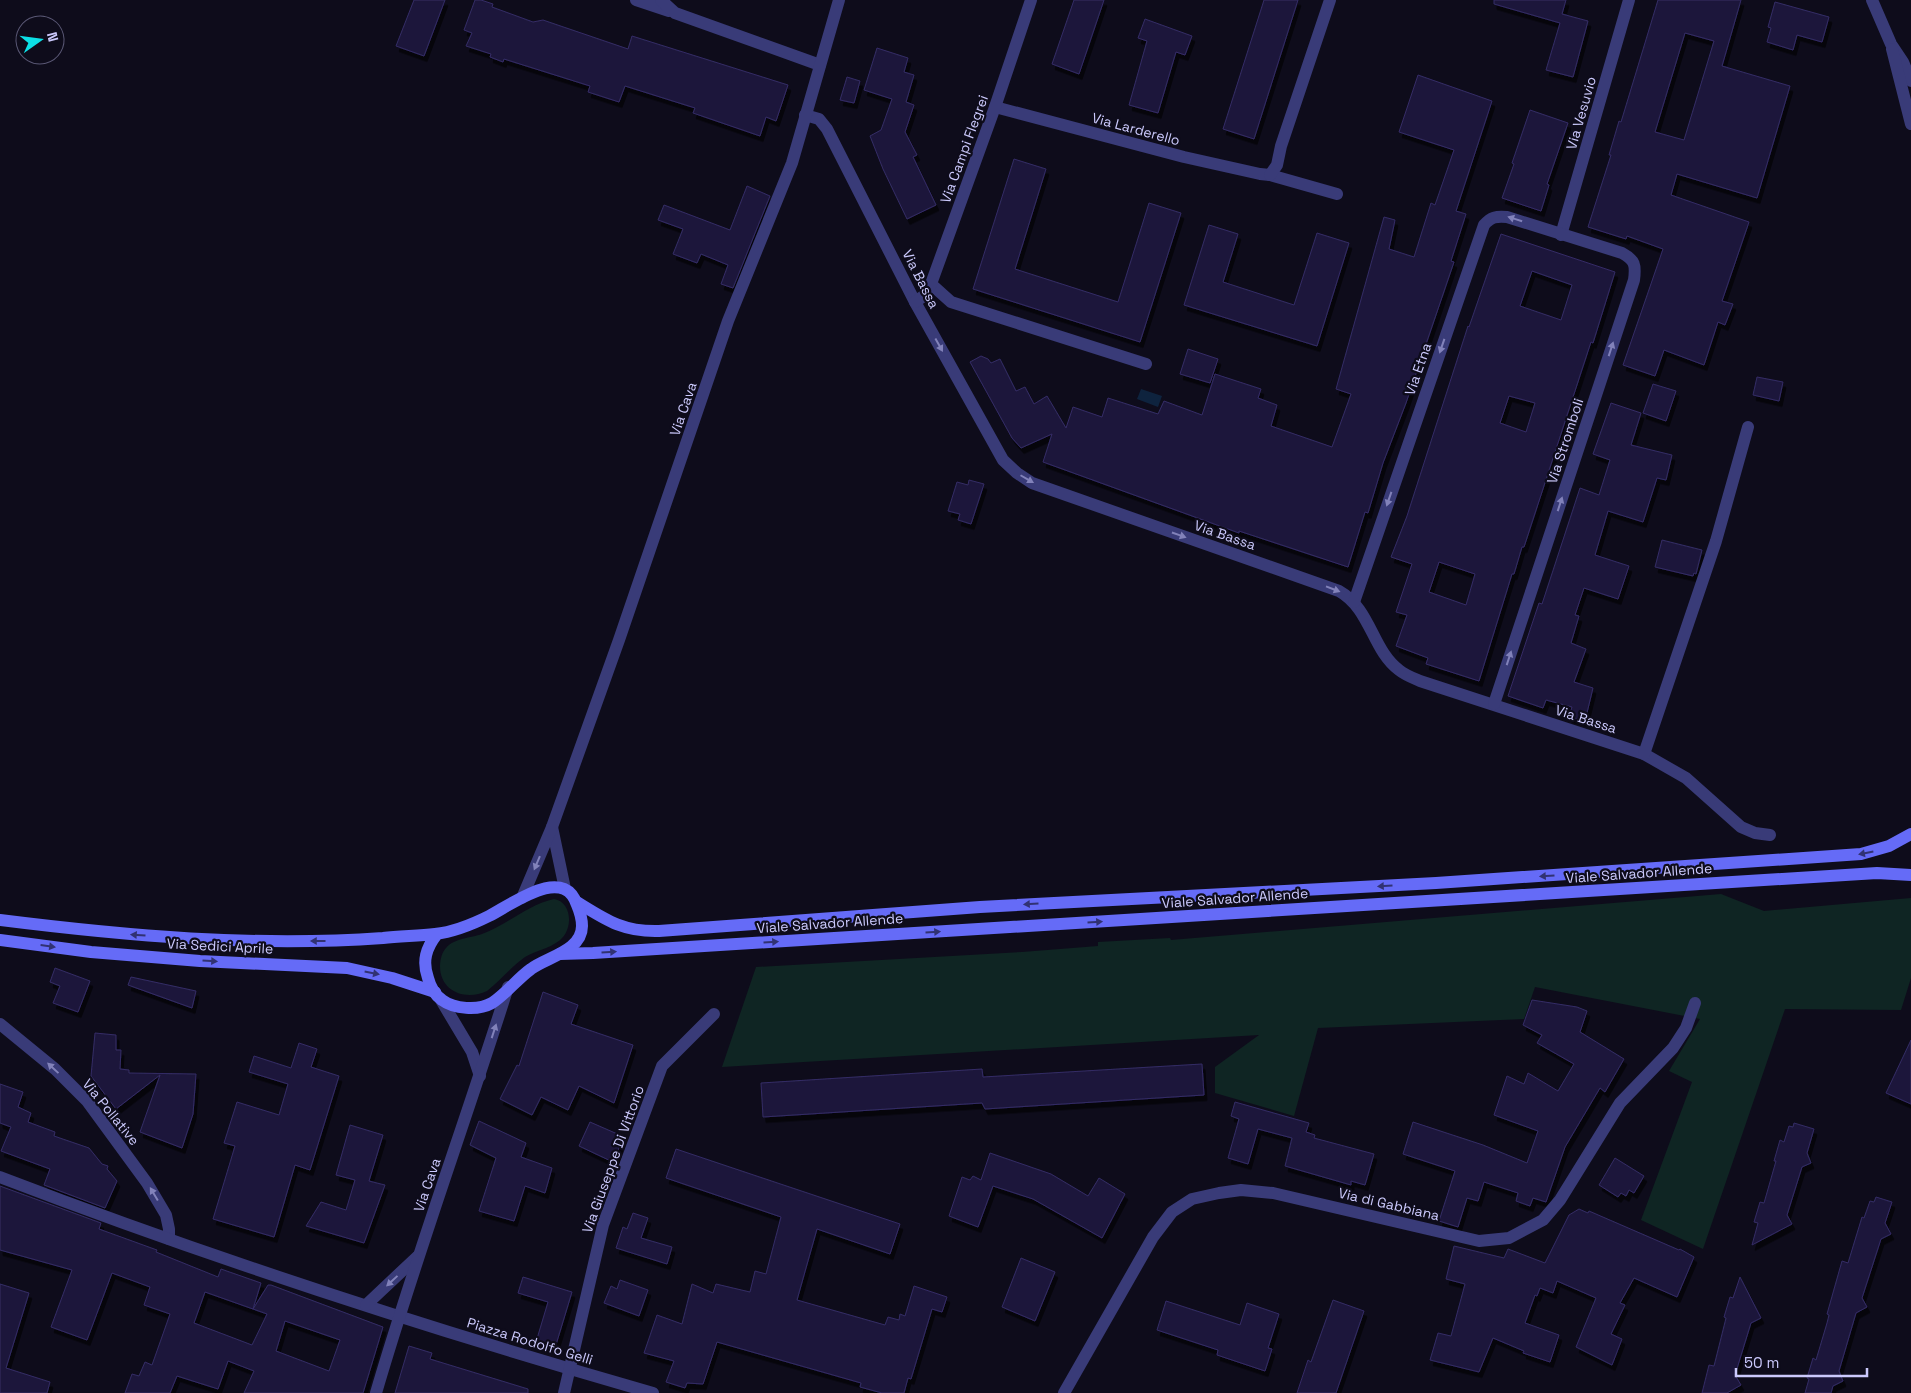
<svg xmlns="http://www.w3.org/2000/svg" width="1911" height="1393" font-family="'Space Grotesk',sans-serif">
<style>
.green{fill:#0f2523}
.water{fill:#0e233e}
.building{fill:#1e193b;stroke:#342c66;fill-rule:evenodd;filter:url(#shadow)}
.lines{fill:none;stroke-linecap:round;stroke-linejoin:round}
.minor{stroke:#393b78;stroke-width:12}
.tertiary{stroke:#393b78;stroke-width:12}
.secondary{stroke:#656bf7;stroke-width:12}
.oneway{fill:#8282ba}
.oneway2{fill:#313273}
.labels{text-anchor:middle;stroke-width:4.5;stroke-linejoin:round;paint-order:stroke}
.street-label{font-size:14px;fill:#cbc9fc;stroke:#0e0c1b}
</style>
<defs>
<filter id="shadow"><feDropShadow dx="3" dy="5.5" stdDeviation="0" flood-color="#0009"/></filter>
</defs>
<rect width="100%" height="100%" fill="#0e0c1b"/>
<g class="green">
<polygon points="1721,894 1764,911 1911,898 1911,978 1901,1010 1785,1009 1703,1249 1641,1220 1692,1082 1669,1071 1700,1019 1535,987 1524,1019 1318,1028 1294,1116 1215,1093 1215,1067 1259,1035 722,1067 756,967 1022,952 1098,946 1098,942 1170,938 1171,940"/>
<path d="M554,899C571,902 573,925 563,937C555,947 537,950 525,957C511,967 501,980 487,991C466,1001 440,992 440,966C440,960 442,952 446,948C454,938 471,938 482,934C507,925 527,905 554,899Z"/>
</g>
<polygon class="water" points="1141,389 1162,396 1158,407 1137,399"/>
<g class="building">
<polygon points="414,0 445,0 424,56 396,46"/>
<polygon points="475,0 481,0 493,4 492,7 533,22 543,20 628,49 632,36 788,85 776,121 766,117 760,136 693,113 695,108 625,86 619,102 588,92 590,86 504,59 503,62 490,57 491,54 466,46 472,33 464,30"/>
<polygon points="1074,0 1104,0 1079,74 1052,64"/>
<polygon points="1264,0 1298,0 1254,139 1223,129"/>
<polygon points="1494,0 1566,0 1562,14 1588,21 1573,77 1546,70 1560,23 1494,4"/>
<path d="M1658,0H1741L1722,66L1790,86L1757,198L1677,174L1671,195L1749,222L1722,301L1733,304L1725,325L1718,322L1704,365L1664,350L1655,376L1623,365L1663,249L1627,236L1626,239L1588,227L1611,155H1609L1619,121L1621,122ZM1685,33L1714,41L1684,140L1655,132Z"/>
<polygon points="1775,2 1829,17 1822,42 1797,35 1793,50 1767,42 1771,28 1768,27"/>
<polygon points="1145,19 1192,36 1185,55 1176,52 1158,113 1129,105 1147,41 1138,38"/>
<polygon points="877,48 908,58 904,72 914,75 906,102 914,105 905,132 917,155 913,157 936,205 907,219 883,169 870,136 881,130 892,99 864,90"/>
<polygon points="1418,75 1492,101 1456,211 1466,214 1451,261 1454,262 1406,403 1383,463 1368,513 1365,512 1348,567 1239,531 1239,533 1043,462 1052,434 1021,448 1012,438 970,362 981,356 988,359 991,363 1000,359 1016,391 1025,387 1034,404 1047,396 1066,428 1073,407 1102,417 1108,398 1158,414 1164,401 1202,415 1215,374 1261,389 1258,398 1277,405 1271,426 1332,447 1351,394 1336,389 1384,217 1395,220 1389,249 1414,257 1431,203 1435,205 1454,150 1399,132"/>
<polygon points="847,77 860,81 854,103 840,100"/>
<polygon points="1530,110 1568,123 1547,184 1549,185 1541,211 1502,198 1514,164 1512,163"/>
<polygon points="1014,159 1046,169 1015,269 1118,302 1149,203 1181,213 1140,342 973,289"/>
<polygon points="747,186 770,196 733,288 721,284 728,265 701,254 697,263 673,254 683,229 658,220 664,205 730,230"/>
<polygon points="1209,225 1238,234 1223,282 1294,305 1317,233 1349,243 1317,346 1184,305"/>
<path d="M1501,234L1615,272L1593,343L1591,342L1524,547H1522L1514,574H1512L1479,681L1426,664L1428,658L1396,646L1407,615L1396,612L1412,564L1391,557L1407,516L1468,326L1469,327ZM1532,271L1572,285L1561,320L1520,306ZM1509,396L1535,403L1526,432L1500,423ZM1439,562L1475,574L1466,605L1429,592Z"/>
<polygon points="1188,349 1218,359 1210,383 1180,374"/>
<polygon points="1757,377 1783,382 1779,401 1753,395"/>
<polygon points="1653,384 1676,391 1666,421 1643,413"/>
<polygon points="1611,403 1641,413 1631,445 1672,455 1666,480 1657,478 1643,522 1608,511 1595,555 1629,566 1618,599 1584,588 1575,615 1579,616 1571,643 1586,649 1574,682 1593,688 1585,721 1569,717 1572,707 1546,700 1543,708 1508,696 1539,603 1542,604 1580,488 1599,495 1610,460 1593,454"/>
<polygon points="969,480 984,484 971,524 958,520 960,514 948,511 957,482 968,485"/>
<polygon points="1662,540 1702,550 1696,574 1694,573 1693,576 1655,567"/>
<polygon points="55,968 90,981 78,1012 53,1003 60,986 50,982"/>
<polygon points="131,977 196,991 192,1008 128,985"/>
<polygon points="543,992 578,1005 571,1024 633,1045 614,1103 579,1086 568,1110 541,1097 532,1115 500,1099 517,1065 519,1066"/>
<polygon points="1532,1000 1577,1007 1587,1011 1580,1032 1624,1059 1605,1092 1600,1088 1565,1147 1546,1202 1533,1198 1530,1206 1516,1201 1518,1193 1484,1182 1478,1201 1467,1198 1458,1227 1439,1221 1455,1171 1403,1154 1413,1122 1483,1145 1527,1163 1538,1131 1494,1115 1507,1076 1524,1084 1528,1073 1558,1091 1574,1064 1537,1043 1542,1035 1523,1025"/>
<polygon points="95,1033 116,1035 116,1050 121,1050 120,1069 129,1070 129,1073 196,1074 193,1114 182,1148 140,1132 160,1075 116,1109 91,1076"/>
<polygon points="1911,1040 1911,1104 1886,1093"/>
<polygon points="299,1043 317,1049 311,1067 339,1076 310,1170 295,1165 274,1237 213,1219 235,1146 224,1143 237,1102 279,1115 288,1084 249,1072 254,1056 291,1068"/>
<polygon points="1202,1064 1204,1095 985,1109 982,1103 763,1117 761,1083 982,1069 983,1077"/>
<polygon points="0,1084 23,1092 18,1107 31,1113 28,1122 55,1132 54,1136 89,1148 102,1164 108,1166 107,1169 117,1181 105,1208 44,1185 50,1169 1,1151 11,1127 0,1123"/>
<polygon points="1235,1102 1309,1123 1306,1132 1315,1135 1314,1138 1374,1154 1365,1185 1351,1181 1351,1185 1285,1166 1292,1138 1258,1129 1248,1164 1228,1158 1239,1119 1231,1116"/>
<polygon points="479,1121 526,1143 521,1157 552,1168 545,1193 525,1186 514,1221 479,1211 496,1158 470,1145"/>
<polygon points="590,1122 622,1136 615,1163 579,1146"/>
<polygon points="1794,1123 1814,1129 1807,1153 1811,1163 1802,1167 1787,1215 1792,1224 1752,1245 1758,1223 1754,1222 1760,1202 1764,1203 1776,1161 1774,1161 1780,1140 1784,1142 1789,1126 1793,1127"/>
<polygon points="350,1125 383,1135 369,1181 385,1185 364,1243 306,1226 321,1202 346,1210 355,1180 336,1175"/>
<polygon points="676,1149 900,1224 890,1254 817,1229 797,1300 885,1325 888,1317 899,1320 900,1314 905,1316 914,1286 947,1297 942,1312 932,1309 911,1379 908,1378 904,1393 882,1393 860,1387 861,1383 717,1342 703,1384 687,1383 685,1388 666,1382 674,1361 644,1353 657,1315 682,1324 692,1284 713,1293 716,1284 750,1292 755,1271 766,1274 781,1217 666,1178"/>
<polygon points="990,1153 1051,1174 1088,1196 1099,1178 1125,1194 1102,1238 1033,1199 993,1186 978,1227 949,1216 962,1177 970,1180 973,1176 981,1180"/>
<polygon points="1615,1158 1644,1176 1634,1193 1629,1190 1626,1196 1621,1193 1618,1197 1599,1185"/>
<path d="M0,1186L101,1223L99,1229L157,1250L156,1252L218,1277L221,1269L261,1283L253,1309L268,1285H271L383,1327L363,1393H244L254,1371L228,1361L218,1389L177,1376L170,1393H125L132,1374L139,1376L145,1362L152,1365L170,1314L144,1305L150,1287L112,1273L87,1340L51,1327L72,1270L0,1250ZM205,1292L267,1314L252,1345L194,1323ZM285,1321L340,1340L329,1371L276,1351Z"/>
<polygon points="1876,1197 1892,1202 1885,1223 1891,1234 1881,1239 1862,1298 1867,1307 1856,1313 1839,1371 1843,1381 1833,1386 1831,1393 1805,1393 1809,1379 1807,1378 1813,1358 1816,1360 1827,1323 1829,1315 1827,1314 1842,1261 1848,1263 1862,1217 1864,1218 1870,1201 1874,1202"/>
<polygon points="1579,1209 1588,1213 1589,1211 1679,1250 1680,1249 1694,1257 1677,1297 1634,1278 1620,1303 1625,1305 1611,1334 1622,1339 1612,1365 1576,1347 1596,1298 1557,1281 1553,1293 1540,1288 1537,1296 1535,1295 1525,1323 1559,1335 1550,1362 1523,1353 1524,1351 1493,1338 1479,1372 1430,1360 1438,1333 1451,1336 1465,1284 1446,1279 1454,1246 1504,1258 1508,1249 1545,1263 1569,1215"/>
<polygon points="633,1213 648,1218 641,1238 672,1247 667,1264 616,1248 623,1227 627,1229"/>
<polygon points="1021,1258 1055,1272 1035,1321 1002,1307"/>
<polygon points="523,1277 572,1292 555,1348 536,1342 548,1302 518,1293"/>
<polygon points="1740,1277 1761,1318 1751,1323 1735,1375 1741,1385 1727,1393 1702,1393 1709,1365 1714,1366 1726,1318 1724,1317 1730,1297 1733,1298"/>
<polygon points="620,1280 648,1290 639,1316 604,1303 611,1286 617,1289"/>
<polygon points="0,1284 29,1293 6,1368 50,1382 47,1393 0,1393"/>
<polygon points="1333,1300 1364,1311 1336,1393 1297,1393 1308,1360 1311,1362"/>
<polygon points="1166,1301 1240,1325 1247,1303 1279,1314 1268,1348 1272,1349 1265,1371 1217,1355 1218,1350 1157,1330"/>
<polygon points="409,1346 432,1353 430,1359 528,1389 528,1393 395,1393"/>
</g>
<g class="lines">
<g class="minor">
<polyline points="636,0 669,11"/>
<polyline points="661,0 675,13 820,65"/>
<polyline points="1872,0 1891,44 1903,62 1911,81"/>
<polyline points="1892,49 1911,124"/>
<polyline points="995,107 1184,157 1260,174 1270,175 1337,194"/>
<path d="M805,115L819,119L827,129L915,302L1003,460L1017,473L1032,483L1339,591C1371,609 1372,650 1399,670C1405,675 1413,678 1420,681L1644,754L1686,778L1741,827L1755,833L1770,835"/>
<polyline points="1270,175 1277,165 1281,146 1330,0"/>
<polyline points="1561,235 1629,0"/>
<polyline points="931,284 951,302 1146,364"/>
<polyline points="915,302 925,295 931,284 995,107 1031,0"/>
<path d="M1354,602L1484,225C1491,217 1496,216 1507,217L1622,253C1635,260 1636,265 1634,280L1494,704"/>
<polyline points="1644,754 1716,541 1748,427"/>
<polyline points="0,1024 55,1069 87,1101 147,1183 166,1215 169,1229 169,1239"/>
<path d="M0,1177C214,1259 433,1330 653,1393"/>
<polyline points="366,1305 418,1256"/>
<polyline points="564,1393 603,1225 662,1066 714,1014"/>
<polyline points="1064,1393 1153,1237 1172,1212 1192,1199 1219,1193 1241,1190 1273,1193 1479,1241 1509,1238 1543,1220 1560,1200 1620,1103 1673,1048 1686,1028 1695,1003"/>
</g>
<g class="tertiary">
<polyline points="552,827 565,889"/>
<polyline points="522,898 552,827 619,640 728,321 792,163 839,0"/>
<polyline points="441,1000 472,1052 480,1076"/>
<path d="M376,1393C416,1256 465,1123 508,987"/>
</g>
<g class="secondary">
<path d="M577,902C606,920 623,932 659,931L980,907L1436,883L1861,854L1889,846L1911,834"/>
<path d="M0,920C127,936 254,947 383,938C400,936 418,936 435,934C453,932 473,924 489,916C511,905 564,864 577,905C580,912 582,919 582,926C582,951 547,957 531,969C517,979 506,994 492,1003C478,1011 454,1009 442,1000C435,995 430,986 428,978C422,961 426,948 437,934"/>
<polyline points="0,940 91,952 200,961 347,968 392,978 435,992"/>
<polyline points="560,954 593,953 1877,873 1911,875"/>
</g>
</g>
<defs><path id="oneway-solid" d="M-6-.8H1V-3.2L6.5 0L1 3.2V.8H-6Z" transform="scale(1.25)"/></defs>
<g class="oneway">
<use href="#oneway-solid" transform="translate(1515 219) rotate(-162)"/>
<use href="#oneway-solid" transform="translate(939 345) rotate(61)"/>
<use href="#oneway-solid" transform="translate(1442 346) rotate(109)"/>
<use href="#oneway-solid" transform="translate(1611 349) rotate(-72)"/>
<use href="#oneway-solid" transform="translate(1027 479) rotate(30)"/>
<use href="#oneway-solid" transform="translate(1389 499) rotate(109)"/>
<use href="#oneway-solid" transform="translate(1560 504) rotate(-72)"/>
<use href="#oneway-solid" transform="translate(1179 535) rotate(19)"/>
<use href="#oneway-solid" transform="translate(1333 589) rotate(21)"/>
<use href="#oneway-solid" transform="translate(1509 658) rotate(-72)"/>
<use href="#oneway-solid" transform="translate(537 863) rotate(113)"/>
<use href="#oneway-solid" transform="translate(494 1031) rotate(-72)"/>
<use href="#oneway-solid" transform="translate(53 1068) rotate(-137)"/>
<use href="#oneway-solid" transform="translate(154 1194) rotate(-121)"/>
<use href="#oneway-solid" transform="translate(392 1281) rotate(137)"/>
</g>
<g class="oneway2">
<use href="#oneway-solid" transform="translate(1866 853) rotate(169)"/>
<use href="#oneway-solid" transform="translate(1547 876) rotate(176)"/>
<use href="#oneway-solid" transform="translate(1385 886) rotate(177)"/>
<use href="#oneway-solid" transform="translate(1031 904) rotate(177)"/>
<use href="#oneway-solid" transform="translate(1095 922) rotate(-4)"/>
<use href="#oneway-solid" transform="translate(933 932) rotate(-4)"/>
<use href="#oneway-solid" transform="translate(138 935) rotate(-176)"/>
<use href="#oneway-solid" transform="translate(318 941) rotate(180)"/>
<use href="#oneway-solid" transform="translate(771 942) rotate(-4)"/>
<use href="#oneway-solid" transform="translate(48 946) rotate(8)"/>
<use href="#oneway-solid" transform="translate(609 952) rotate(-4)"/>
<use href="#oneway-solid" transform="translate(210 961) rotate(3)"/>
<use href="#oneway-solid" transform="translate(372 973) rotate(11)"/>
</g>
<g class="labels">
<g class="street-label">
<text transform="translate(1581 113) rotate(-74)" y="5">Via Vesuvio</text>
<text transform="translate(1136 129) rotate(15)" y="5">Via Larderello</text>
<text transform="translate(964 149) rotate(-70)" y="5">Via Campi Flegrei</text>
<text transform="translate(921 279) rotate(63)" y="5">Via Bassa</text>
<text transform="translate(1418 369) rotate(-71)" y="5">Via Etna</text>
<text transform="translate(683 409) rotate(-71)" y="5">Via Cava</text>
<text transform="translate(1565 441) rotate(-72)" y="5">Via Stromboli</text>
<text transform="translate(1225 535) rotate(19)" y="5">Via Bassa</text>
<text transform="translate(1586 719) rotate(18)" y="5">Via Bassa</text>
<text transform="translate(1639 873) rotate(-4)" y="5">Viale Salvador Allende</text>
<text transform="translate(1235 898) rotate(-4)" y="5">Viale Salvador Allende</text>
<text transform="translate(830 923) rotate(-4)" y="5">Viale Salvador Allende</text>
<text transform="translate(220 946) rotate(3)" y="5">Via Sedici Aprile</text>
<text transform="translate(111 1112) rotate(51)" y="5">Via Pollative</text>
<text transform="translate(613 1159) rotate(-70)" y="5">Via Giuseppe Di Vittorio</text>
<text transform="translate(427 1185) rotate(-71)" y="5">Via Cava</text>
<text transform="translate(1389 1204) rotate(13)" y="5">Via di Gabbiana</text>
<text transform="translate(530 1341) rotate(17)" y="5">Piazza Rodolfo Gelli</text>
</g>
</g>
<g transform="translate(40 40) rotate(76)"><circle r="24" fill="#0e0c1b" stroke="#5a5875"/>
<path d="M0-4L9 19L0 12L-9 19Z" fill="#0cdfe6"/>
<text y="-8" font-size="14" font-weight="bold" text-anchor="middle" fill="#cbc9fc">N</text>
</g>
<path d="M1736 1368v8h131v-8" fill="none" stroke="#cbc9fc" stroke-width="2.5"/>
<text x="1744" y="1368" font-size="15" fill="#cbc9fc" stroke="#0e0c1b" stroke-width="4" paint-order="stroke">50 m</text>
</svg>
